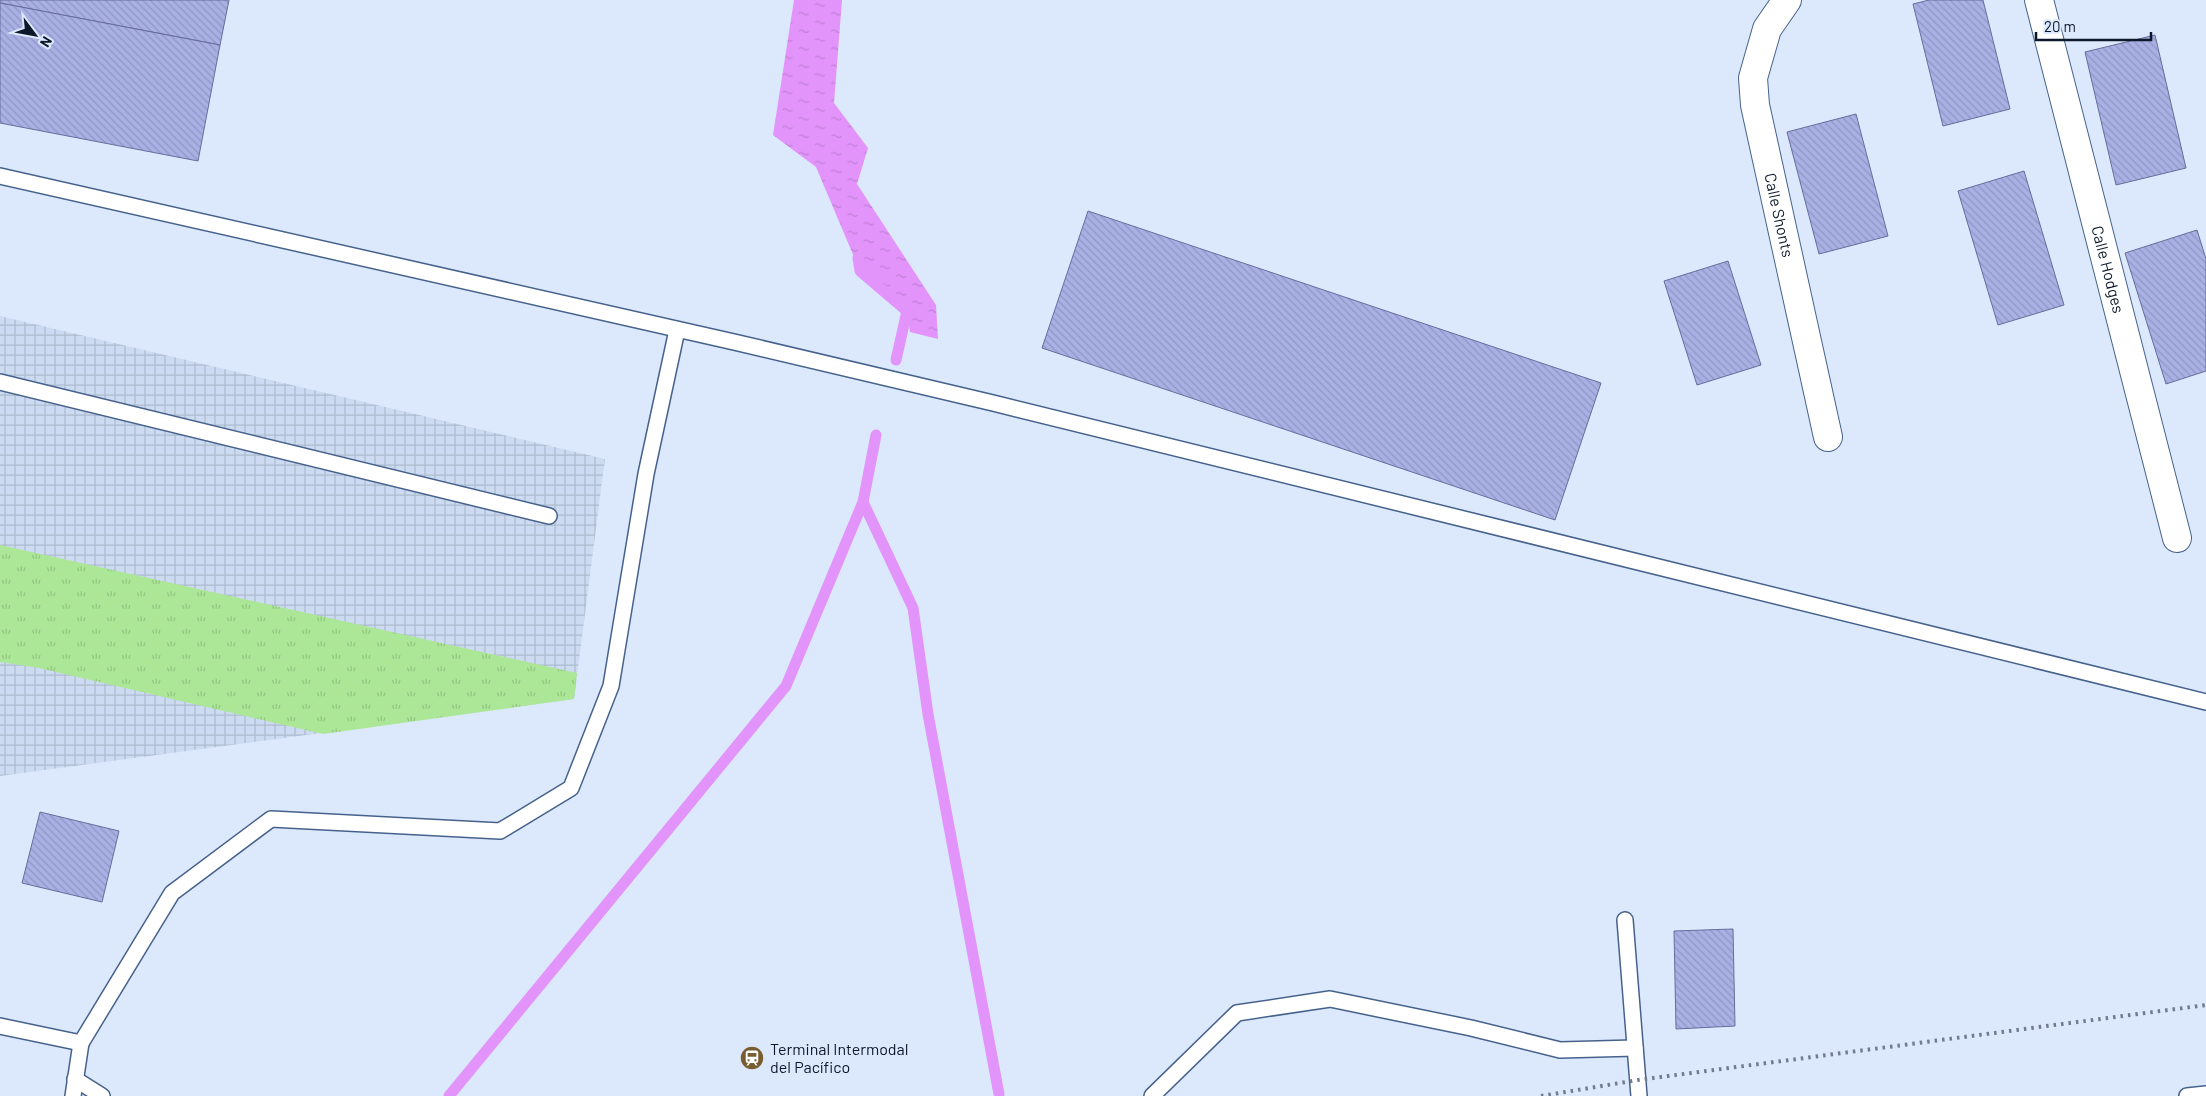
<svg xmlns="http://www.w3.org/2000/svg" width="2206" height="1096" font-family="Barlow,sans-serif">
<style>
.industrial{fill:url(#industrial-grid)}
.grass{fill:url(#grass-tufts)}
.water{fill:url(#water-ripples)}
.lines{fill:none;stroke-linecap:round;stroke-linejoin:round}
.stream{stroke:#e294fa;stroke-width:11}
.building{fill:url(#building-back-hatch);stroke:#666d9d}
.service-casing{stroke:#46628c;stroke-width:18}
.minor-casing{stroke:#46628c;stroke-width:30}
.service{stroke:#fff;stroke-width:15}
.minor{stroke:#fff;stroke-width:28}
.rail{stroke:#707c8e;stroke-width:4;stroke-dasharray:2.5 5;stroke-linecap:butt}
.labels{text-anchor:middle;stroke-width:4.5;stroke-linejoin:round;paint-order:stroke}
.street-label{font-size:16px;fill:#0d192a;stroke:#dce9fd}
.poi-label{font-size:16px;fill:#0d192a;stroke:#dce9fd;text-anchor:start}
</style>
<defs>
<pattern id="industrial-grid" width="8" height="8" patternUnits="userSpaceOnUse" patternTransform="scale(1.25)"><rect width="8" height="8" fill="#ccdbf1"/><path d="M0 4h8M4 0v8" fill="none" stroke="#aebbcf"/></pattern>
<pattern id="grass-tufts" width="24" height="20" patternUnits="userSpaceOnUse" patternTransform="scale(1.25)"><rect width="24" height="20" fill="#abe797"/><path d="M3 7l-1-3M5 7V3M7 7l1-3M15 17l-1-3M17 17v-4M19 17l1-3" fill="none" stroke="#92c682"/></pattern>
<pattern id="water-ripples" width="26" height="14" patternUnits="userSpaceOnUse" patternTransform="scale(1.25)"><rect width="26" height="14" fill="#e294fa"/><path d="M2 4q2-2 4 0t4 0M15 11q2-2 4 0t4 0" fill="none" stroke="#c17fd6"/></pattern>
<pattern id="building-back-hatch" width="6" height="6" patternUnits="userSpaceOnUse" patternTransform="scale(1.25)"><rect width="6" height="6" fill="#a8b0e4"/><path d="M-1 5l2 2M0 0l6 6M5-1l2 2" fill="none" stroke="#8f97c4"/></pattern>
</defs>
<rect width="100%" height="100%" fill="#dce9fd"/>
<polygon class="industrial" points="0,316 605,459 574,699 0,776"/>
<polygon class="grass" points="0,545 577,673 574,699 323,734 39,668 0,662"/>
<polygon class="water" points="794,0 842,0 834,103 868,148 857,184 936,305 938,339 910,332 907,311 860,271 816,167 773,135"/>
<g class="lines">
<g class="stream">
<polyline points="858,258 860,271 907,311 896,360"/>
<polyline points="863,502 913,608 928,714 999,1094"/>
<polyline points="449,1096 786,686 863,502 876,435"/>
</g>
</g>
<g class="building">
<polygon points="0,0 229,0 220,45 0,3"/>
<polygon points="1929,0 1983,0 2010,109 1943,126 1913,4"/>
<polygon points="0,3 220,45 198,161 0,123"/>
<polygon points="2155,35 2186,168 2116,185 2085,52"/>
<polygon points="1856,114 1888,236 1819,254 1787,132"/>
<polygon points="2024,171 2064,305 1998,325 1958,191"/>
<polygon points="1088,211 1601,383 1555,520 1042,348"/>
<polygon points="2197,230 2206,259 2206,371 2166,384 2125,253"/>
<polygon points="1728,261 1761,365 1697,385 1664,281"/>
<polygon points="40,812 119,831 102,902 22,883"/>
<polygon points="1733,929 1735,1026 1676,1029 1674,931"/>
</g>
<g class="lines">
<g class="service-casing">
<g id="service">
<polyline points="0,176 734,342 993,403 2206,702"/>
<polyline points="0,382 549,516"/>
<polyline points="1625,920 1639,1096"/>
<polyline points="0,1026 81,1043 172,893 271,819 500,831 571,788 611,686 646,474 677,330"/>
<polyline points="75,1079 102,1096"/>
<polyline points="73,1096 81,1043"/>
<polyline points="1152,1096 1237,1013 1330,999 1471,1028 1560,1050 1635,1048"/>
<polyline points="2187,1096 2206,1094"/>
</g>
</g>
<g class="minor-casing">
<g id="minor">
<path id="s1" d="M1787,0L1767,29L1753,78L1755,105L1828,437"/>
<path id="s2" d="M2039,0L2177,538"/>
</g>
</g>
<use href="#service" class="service"/>
<use href="#minor" class="minor"/>
<polyline class="rail" points="1541,1096 1638,1080 2206,1005"/>
</g>
<defs>
<g id="station-disc" transform="scale(1.25)"><circle r="9.5" fill="#795d30" stroke="#dce9fd"/><path d="M-3-6H3Q5-6 5-4V2Q5 4 3 4L4.5 6H3L1.5 4h-3L-3 6H-4.5L-3 4Q-5 4-5 2V-4Q-5-6-3-6ZM-3.5-4v3h7v-3ZM-3.5 1v1.5H-2V1ZM2 1v1.5H3.5V1Z" fill="#fff"/></g>
</defs>
<g fill-rule="evenodd">
<use href="#station-disc" x="752" y="1058"/>
</g>
<g class="labels">
<g class="street-label">
<text dy="6" stroke="none"><textPath href="#s1" startOffset="226">Calle Shonts</textPath></text>
<text dy="6" stroke="none"><textPath href="#s2" startOffset="278">Calle Hodges</textPath></text>
</g>
<g class="poi-label">
<text x="770" y="1055">Terminal Intermodal<tspan x="770" dy="18">del Pacífico</tspan></text>
</g>
</g>
<g transform="translate(35 35) rotate(122)" stroke="#dce9fd" stroke-width="4" paint-order="stroke">
<path d="M0-4L9 19L0 12L-9 19Z" fill="#0d192a"/>
<text y="-8" font-size="14" font-weight="bold" text-anchor="middle" fill="#0d192a">N</text>
</g>
<path d="M2036 32v8h115v-8" fill="none" stroke="#0d192a" stroke-width="2.5"/>
<text x="2044" y="32" font-size="15" fill="#0d192a" stroke="#dce9fd" stroke-width="4" paint-order="stroke">20 m</text>
</svg>
